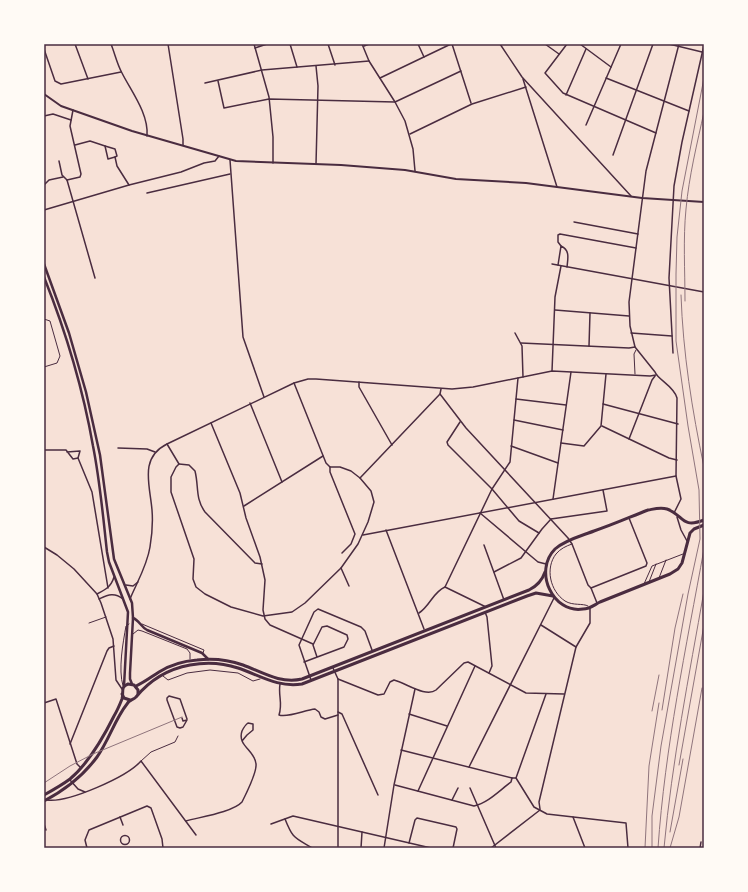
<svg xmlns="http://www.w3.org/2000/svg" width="748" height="892" font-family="Bitter,serif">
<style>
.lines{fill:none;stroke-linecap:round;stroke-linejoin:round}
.service{stroke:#4a2c40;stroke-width:1}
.pedestrian{stroke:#4a2c40;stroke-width:1.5}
.minor{stroke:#4a2c40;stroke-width:1.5}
.tertiary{stroke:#4a2c40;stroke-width:2}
.secondary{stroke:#4a2c40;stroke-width:2.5}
.primary{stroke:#4a2c40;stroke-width:3}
.rail{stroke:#8f747c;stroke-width:1}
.neatline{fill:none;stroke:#4a2c40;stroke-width:1.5}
</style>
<rect width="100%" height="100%" fill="#f7e1d7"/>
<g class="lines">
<g class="service">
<polyline points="44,319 50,321 60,356 57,363 44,367"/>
<polyline points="635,374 634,354 636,350"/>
<path d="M572,544C566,546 560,549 556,554C545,568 550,591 565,601C573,606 583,603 588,606"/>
<polyline points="659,578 666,560"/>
<polyline points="649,582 656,564"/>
<polyline points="644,584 652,566 683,554"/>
<polyline points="89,623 106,617"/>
<polyline points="142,624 204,650 203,653"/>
<polyline points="133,634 138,630 142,631 187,649 190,653 190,659"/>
<polyline points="163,676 168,680 187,673 210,670 238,673 253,681 260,679"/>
<path d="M123,686C118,669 123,643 126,626L129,624"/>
<polyline points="141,761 151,752 175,742 178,736"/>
</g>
<polyline class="pedestrian" points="182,718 183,721 187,720 183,727 180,728 177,727 167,700 167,698 169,696 180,699 187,719"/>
<g class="minor">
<polyline points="75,44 88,79"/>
<path d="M111,44C115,54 117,64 122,73C131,91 149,114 147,136"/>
<polyline points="168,44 183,139 183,145"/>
<polyline points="254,44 269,97 273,137 273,163"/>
<polyline points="290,44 297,67"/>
<polyline points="328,44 335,65"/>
<polyline points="362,44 369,61 395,102 405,121 413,149 415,171"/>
<polyline points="418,44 424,57"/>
<polyline points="452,44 471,103"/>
<polyline points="500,44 522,77 631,196"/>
<polyline points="545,44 559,54"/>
<polyline points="567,44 545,73 563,93 656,133"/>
<polyline points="580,44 611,67"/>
<polyline points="669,44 702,52"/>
<polyline points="364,46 369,44"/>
<polyline points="255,48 267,44"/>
<polyline points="44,49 55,81 61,84 121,72"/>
<polyline points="380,78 451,44"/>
<polyline points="606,78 689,111"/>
<polyline points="523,79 557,187"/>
<polyline points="218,81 224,108 269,99 395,102 461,71"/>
<polyline points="205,83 262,70 369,61"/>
<polyline points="566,95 586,49"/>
<polyline points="44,116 53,114 71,120"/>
<polyline points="586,125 621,44"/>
<polyline points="410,134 472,104 526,87"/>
<polyline points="75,145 90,141 105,146 108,159 115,157 117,166 129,185"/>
<polyline points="105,146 115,149 117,156 115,157"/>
<polyline points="613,155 653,44"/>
<polyline points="230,160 243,337 264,397"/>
<polyline points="59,161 62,175 67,180 95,278"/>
<polyline points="316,164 318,86 316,66"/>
<polyline points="67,180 80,177 81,174 70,126 73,110"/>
<polyline points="44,185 49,180 63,177"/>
<polyline points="147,193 230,174"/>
<polyline points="44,210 129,185 181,172 204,163 215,161 219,156"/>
<polyline points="574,222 638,234"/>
<polyline points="561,246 558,242 558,235 560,234 636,248"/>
<polyline points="552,264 704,292"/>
<path d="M558,265L561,246C570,250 568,258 567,267"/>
<polyline points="555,310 629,316"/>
<polyline points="515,333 522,346 523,377"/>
<polyline points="631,333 672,336"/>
<polyline points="521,343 629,348 635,347"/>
<polyline points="589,346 590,313"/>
<polyline points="673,353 669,278 674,186 682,142 704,45"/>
<polyline points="552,371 555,297 561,266"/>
<polyline points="359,382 359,387 392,445"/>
<polyline points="441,389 440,394 466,428 568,538 572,544 588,585 591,588 597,603"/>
<polyline points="516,399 566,405"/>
<polyline points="250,403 282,482"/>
<polyline points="603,404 678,424"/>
<polyline points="514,420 563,430"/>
<polyline points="460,422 447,442 448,445 492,489 519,521 539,533"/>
<polyline points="211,423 240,493 246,518 260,557 265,580 263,610 265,619 270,625 313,644"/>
<polyline points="602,426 669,458 677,460"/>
<polyline points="629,439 652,380 655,376"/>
<polyline points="561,443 584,446 601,426 606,374"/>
<polyline points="167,444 179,464 176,467 171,477 171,492 194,559 193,579 196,587 205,594 231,607 263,616 292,612 305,603 341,568 358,544 368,522 374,502 371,491 360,478 351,471 340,467 330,467 326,463 294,383"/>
<polyline points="511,446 558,463"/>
<polyline points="118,448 147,449 155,452"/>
<polyline points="44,450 66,450 73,459 78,458 80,451 67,452"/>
<polyline points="78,458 92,492 108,588"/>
<path d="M179,464L189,465L195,471C199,487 195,498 205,512L255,563L262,564"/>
<polyline points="330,467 330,472 355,534 351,544 342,553"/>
<polyline points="360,478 440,394"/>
<polyline points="553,499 571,372"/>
<polyline points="244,506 323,456"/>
<polyline points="480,513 538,562 546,564"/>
<path d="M674,513L681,499L676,476L677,398C674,386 658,380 655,372L635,347L630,326L629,302L646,171L679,44"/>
<polyline points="677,517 681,530 687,541"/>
<polyline points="551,519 607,511 603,490"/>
<polyline points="386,530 424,629"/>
<polyline points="363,535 676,476"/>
<polyline points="484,545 504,600"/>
<polyline points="44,547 57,555 74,569 97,594 101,603 113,639 116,680 122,689"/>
<polyline points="341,568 349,586"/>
<polyline points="494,572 521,558 542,529 551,519"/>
<polyline points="126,585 133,586 138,582"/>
<polyline points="445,587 492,489 510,462 518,378"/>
<polyline points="591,588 646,566 647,563 629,518"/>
<path d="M97,594C105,590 111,587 114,577"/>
<path d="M99,599C108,595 114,592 123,599"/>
<path d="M130,599C137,582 147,566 150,547C152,535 153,522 152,510C150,485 139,458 167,444L294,383L308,379H316L452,389L473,387L552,371L650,376L656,375"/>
<polyline points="485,612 487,617 492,666 489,673"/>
<path d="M419,613C430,606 433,592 445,587L486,607"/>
<polyline points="541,625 576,647"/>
<polyline points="304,662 344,647 348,639 347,635 327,626 322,627 313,645 317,657"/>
<polyline points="333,668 338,679 338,848"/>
<path d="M338,679L378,695L384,694L390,682L394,680C406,683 426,698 436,690L464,663L468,662L526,693L564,694"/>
<polyline points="311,680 299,645 314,612 318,609 361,627 365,631 372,650"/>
<path d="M280,684C278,696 283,703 279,715C288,718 305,710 315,709L319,712L321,717L325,719L338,715"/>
<polyline points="546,694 516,778 534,807 547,814 626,823 628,848"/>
<polyline points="44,703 56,699 77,764 81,768"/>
<polyline points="338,712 342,714 378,795"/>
<polyline points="409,714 447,726"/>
<polyline points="70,744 107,651 109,648 114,646"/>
<polyline points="401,750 512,778"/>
<polyline points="469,767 554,598"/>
<polyline points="70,780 78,789 85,792"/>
<path d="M395,785L474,806C488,803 500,790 511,782L512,778H516"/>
<polyline points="470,788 496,848"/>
<polyline points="418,791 475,666"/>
<path d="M47,800C68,803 127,777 141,761L196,835"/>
<polyline points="452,800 458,788"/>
<polyline points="540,809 539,802 576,647 590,623 590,608"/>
<polyline points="120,817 123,825"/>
<polyline points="573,817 585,848"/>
<path d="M285,819C293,839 294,837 312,848"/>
<path d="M186,821C200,817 233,812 242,802C246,794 257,772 256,764C255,750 237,746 242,731C244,727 245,725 248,723L253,724V730L247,735L242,741"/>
<polyline points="44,824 46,830"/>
<polyline points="271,824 293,816 431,848"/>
<circle cx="125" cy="840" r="4.5"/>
<polyline points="409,843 415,820 417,818 456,827 457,829 453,848"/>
<polyline points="87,848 85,840 89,830 147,806 151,808 162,839 163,848"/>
<polyline points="361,848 362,832"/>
<polyline points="384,848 394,785 415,689"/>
<polyline points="491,848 540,810"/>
<polyline points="700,848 701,842"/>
</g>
<polyline class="tertiary" points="44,94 61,106 132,131 236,161 341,165 405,170 456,179 526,183 642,198 704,202"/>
<g class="secondary">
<polyline points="44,264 69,333 86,392 100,455 114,559 132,603 133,618 130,673 130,679 132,684"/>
<path d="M44,277C66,332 83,389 93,446C100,481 103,516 107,552L109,562L128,612L124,686"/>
<path d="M133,618C139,620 141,627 147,630L202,653L208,659"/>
</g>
<g class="primary">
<path d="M704,520C681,529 684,515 667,509C660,507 654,509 648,510C630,517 612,525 594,531C581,536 565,540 555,549C533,571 553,614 583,609C590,609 594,605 600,602L670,574L678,569L682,563L690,533L694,529L704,525"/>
<path d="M136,686C145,682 151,677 159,672C170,665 184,661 197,660C213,658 229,660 243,665C262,672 280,684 302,679L529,590C537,586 542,581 545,572"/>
<polyline points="122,694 124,698 130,700"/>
<path d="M44,795C53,790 62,785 70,779C89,763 103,738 114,716C117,711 120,704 122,699C124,692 120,687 128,684L134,685L138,690V694"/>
<path d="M44,801C65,790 83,776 97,757C109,740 115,719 127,704C129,700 133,700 136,697C150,680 168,669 190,665C206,662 223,663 238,668C259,675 278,688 302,684L527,596L536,593L553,596"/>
</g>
<g class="rail">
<path d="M681,295C683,353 692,410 704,467"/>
<path d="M685,301C685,270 683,239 686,209C689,176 697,144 704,112"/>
<polyline points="662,710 675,628 683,594"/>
<polyline points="652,711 659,675"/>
<polyline points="679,765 704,625"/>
<polyline points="44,783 70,766 93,754 182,717"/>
<polyline points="670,832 683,759"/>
<polyline points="645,848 649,766 659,703"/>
<polyline points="652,848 652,816 661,746 688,594 700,539 699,490 688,426 676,341 676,274 677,237 682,191 704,78"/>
<path d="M658,848C665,747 686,648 704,549"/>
<path d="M664,848C672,761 689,676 704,591"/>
<polyline points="670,848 679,817 702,688"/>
</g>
</g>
<rect width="748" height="892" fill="none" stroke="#fffaf5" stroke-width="90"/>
<rect x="45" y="45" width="658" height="802" class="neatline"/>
</svg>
